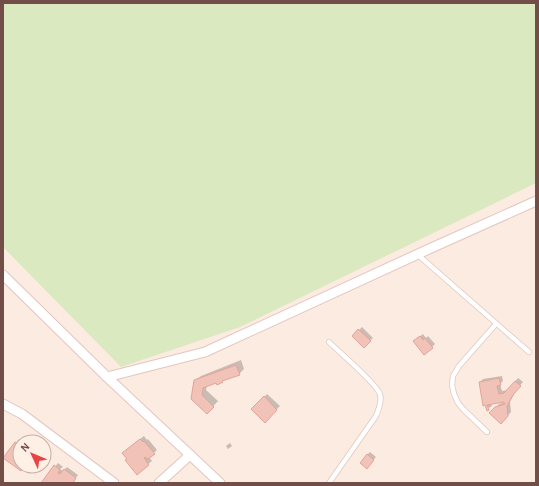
<svg xmlns="http://www.w3.org/2000/svg" width="539" height="486" font-family="'Alegreya Sans',sans-serif">
<style>
.green{fill:#dae9bf}
.shadow{fill:#0003}
.building{fill:#f1c2b8;stroke:#e4a498}
.lines{fill:none;stroke-linecap:round;stroke-linejoin:round}
.lane-casing{stroke:#e2c7bf;stroke-width:6}
.street-casing{stroke:#e2c7bf;stroke-width:11}
.lane{stroke:#fff;stroke-width:4.5}
.street{stroke:#fff;stroke-width:9}
</style>
<rect width="100%" height="100%" fill="#fcebe0"/>
<polygon class="green" points="3,3 536,3 536,183 240,327 121,367 3,247"/>
<g class="shadow">
<polygon points="362,327 373,338 364,346 353,336"/>
<polygon points="423,334 426,338 428,336 435,344 432,347 418,338"/>
<polygon points="241,360 244,369 239,374 225,379 222,382 217,382 207,385 206,390 218,401 207,413 195,381 201,376"/>
<polygon points="502,376 503,381 500,384 502,391 508,390 518,378 523,382 516,390 510,402 511,412 501,423 491,413 499,404 506,402 506,401 490,403 492,406 487,409 480,382 483,379"/>
<polygon points="267,394 280,406 265,421 253,409"/>
<polygon points="144,436 147,440 148,439 157,450 149,457 152,461 137,473 128,459 126,450"/>
<polygon points="19,439 23,442 20,442 20,466 24,466 21,470 4,457"/>
<polygon points="230,443 232,446 228,449 226,446"/>
<polygon points="370,452 376,457 370,464 367,455"/>
<polygon points="58,463 63,467 60,469 63,471 67,467 78,475 72,483 42,483"/>
</g>
<g class="building">
<polygon points="358,329 371,341 364,348 352,336"/>
<polygon points="420,336 423,340 425,338 433,348 424,355 413,341"/>
<polygon points="236,365 240,375 222,381 223,382 217,385 216,383 203,388 202,395 214,407 207,414 191,399 194,380"/>
<polygon points="499,378 501,385 497,386 499,394 504,393 515,381 521,386 513,395 507,406 508,416 501,424 489,413 495,407 505,404 504,402 487,405 489,410 487,411 485,405 483,406 479,382"/>
<polygon points="264,396 277,410 265,423 251,409"/>
<polygon points="140,439 143,442 144,441 155,454 148,459 145,457 144,458 149,465 137,475 125,460 127,459 122,453"/>
<polygon points="15,442 20,445 20,466 24,466 21,471 3,458"/>
<polygon points="367,454 374,460 367,469 360,463"/>
<polygon points="54,465 60,470 58,473 60,474 64,469 76,478 73,483 41,483"/>
</g>
<g class="lines">
<g class="lane-casing">
<g id="lane">
<polyline points="417,254 529,352"/>
<path d="M329,342C339,352 376,383 380,394C382,401 379,409 376,416L329,483"/>
<polyline points="487,432 464,410 458,403 454,394 452,385 453,376 459,366 496,324"/>
</g>
</g>
<g class="street-casing">
<g id="street">
<polyline points="3,275 107,377 220,483"/>
<polyline points="107,377 205,352 429,249 536,201"/>
<polyline points="3,404 22,414 114,483"/>
<polyline points="159,483 190,455"/>
</g>
</g>
<use href="#lane" class="lane"/>
<use href="#street" class="street"/>
</g>
<rect width="539" height="486" fill="none" stroke="#734d48" stroke-width="8"/>
<g transform="translate(32 454) rotate(314)"><circle r="19" fill="#fff0e6" stroke="#c7afa7"/>
<path d="M0-3L7 15L0 10L-7 15Z" fill="#e74445"/>
<text y="-6" font-size="11" font-weight="bold" text-anchor="middle" fill="#734d48">N</text>
</g>
</svg>
